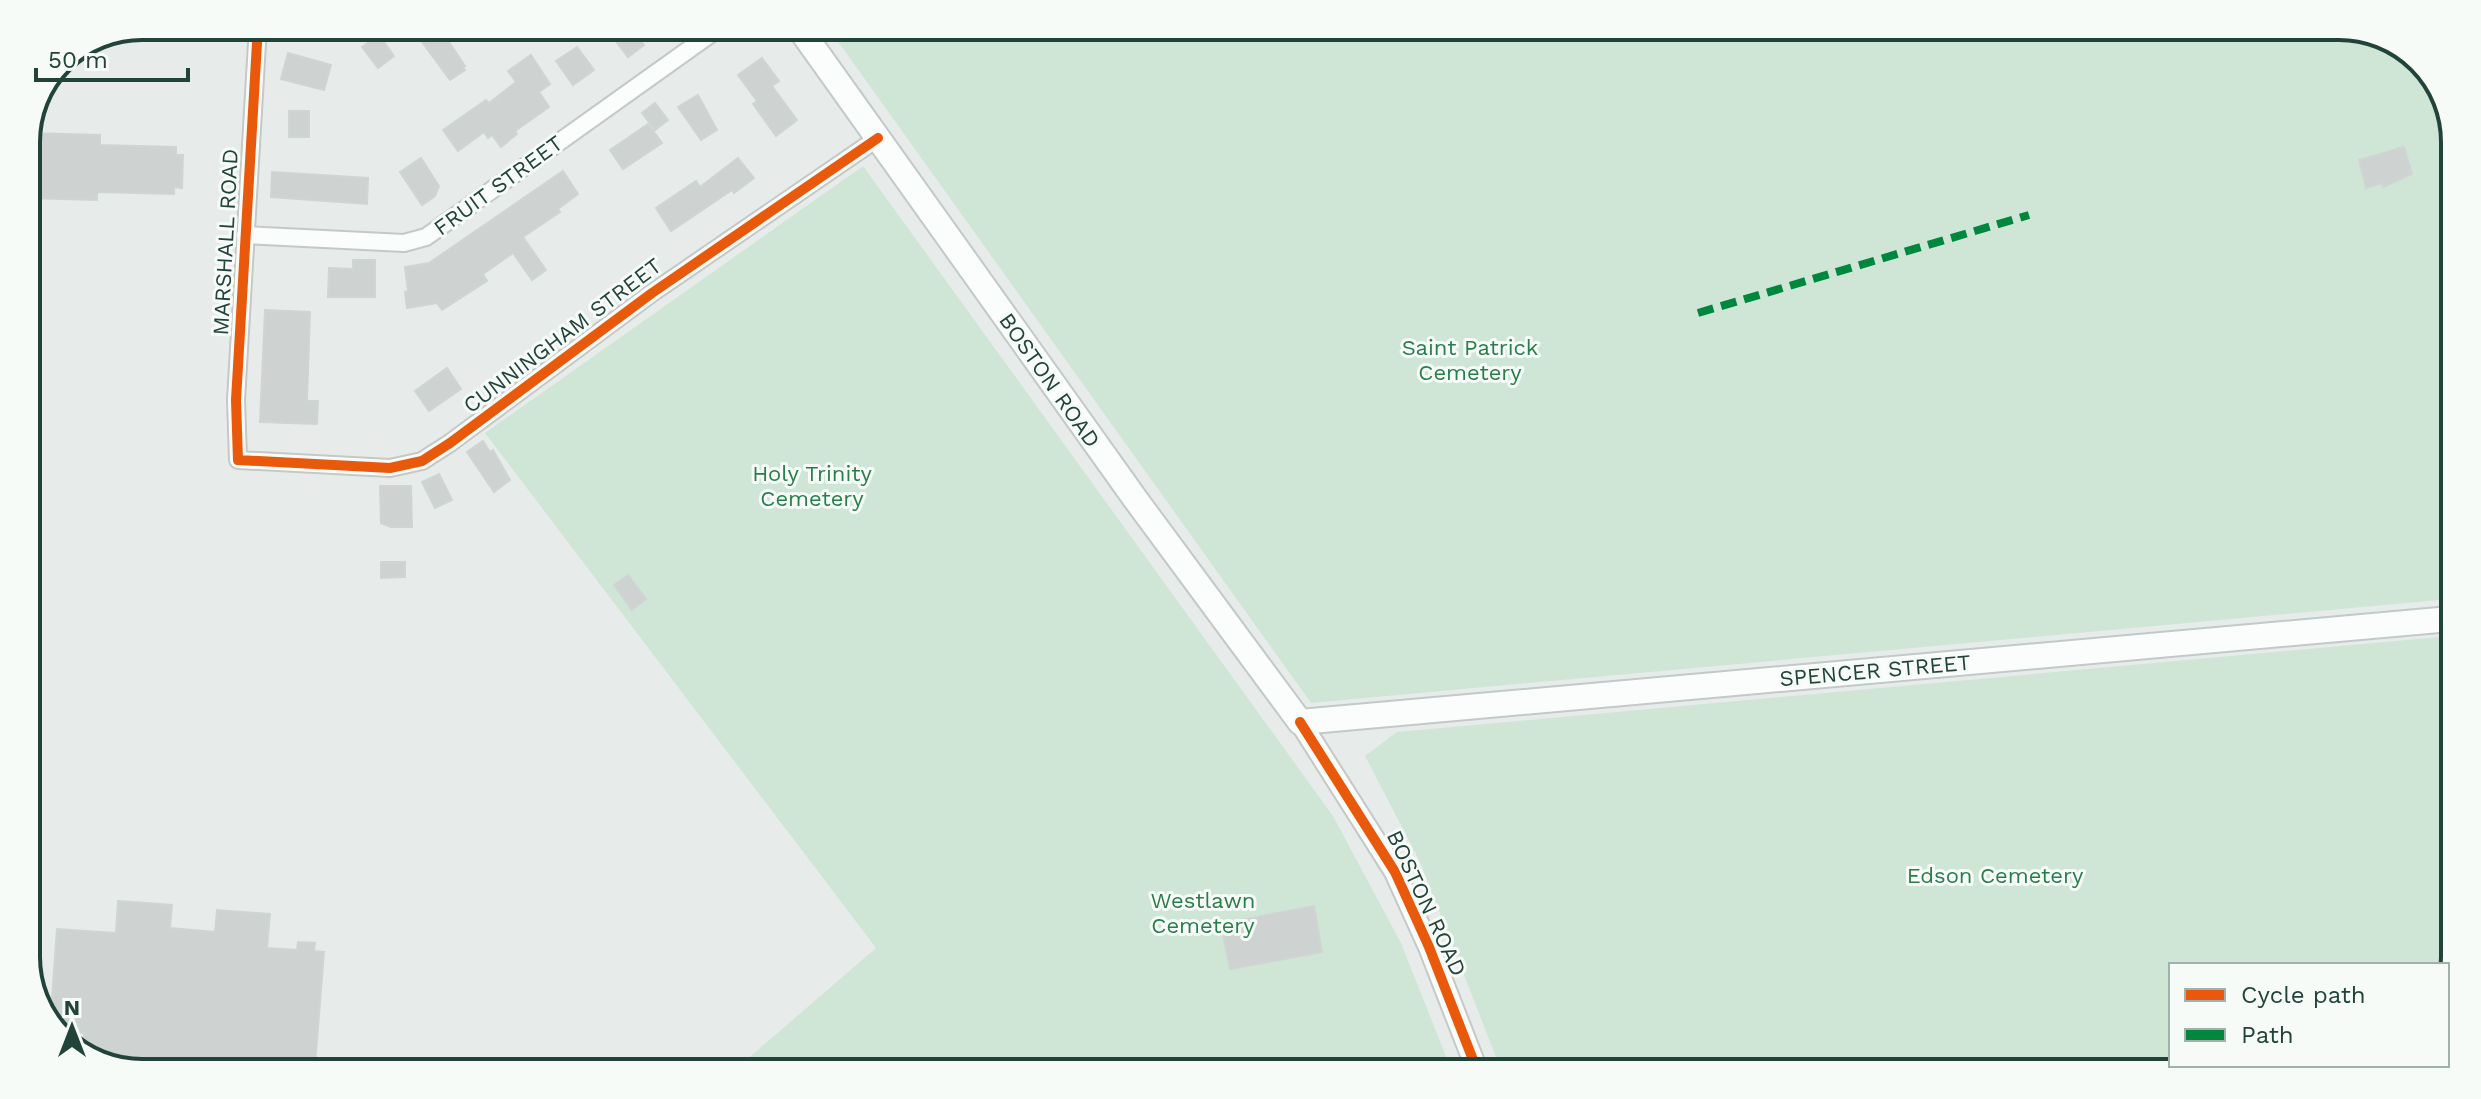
<svg xmlns="http://www.w3.org/2000/svg" width="2481" height="1099" font-family="'Work Sans',sans-serif">
<style>
.green{fill:#cfe6d6}
.building{fill:#ced3d1;stroke:#cfd5d3;stroke-width:2}
.lines{fill:none;stroke-linecap:round;stroke-linejoin:round}
.minor-casing{stroke:#c4c9c7;stroke-width:20}
.tertiary-casing{stroke:#c4c9c7;stroke-width:24}
.secondary-casing{stroke:#c2cac7;stroke-width:28}
.minor{stroke:#fbfcfc;stroke-width:16}
.tertiary{stroke:#fbfcfc;stroke-width:20}
.secondary{stroke:#fbfcfc;stroke-width:24}
.quiet{stroke:#00873e;stroke-width:8;stroke-dasharray:16 8;stroke-linecap:butt}
.cycleway-casing{stroke:#f6fbf8;stroke-width:15}
.cycleway{stroke:#e8590c;stroke-width:10}
.labels{text-anchor:middle;stroke-width:6;stroke-linejoin:round;paint-order:stroke}
.street-label{font-size:22px;fill:#22433a;stroke:#f6fbf8}
.park-label{font-size:22px;fill:#287e49;stroke:#f6fbf8}
.rim{fill:none;stroke:#22433a;stroke-width:4}
</style>
<rect width="100%" height="100%" fill="#e7ecea"/>
<g class="green">
<polygon points="829,29 2384,35 2435,77 2455,135 2450,599 1311,703"/>
<polygon points="863,166 1333,816 1401,943 1451,1069 738,1067 876,948 485,433"/>
<polygon points="2450,636 2446,965 2171,965 2171,1065 2366,1065 2340,1073 1501,1070 1420,862 1365,756 1397,732"/>
</g>
<g class="building">
<polygon points="411,27 439,27 465,66 463,67 465,70 450,80"/>
<polygon points="606,28 631,28 644,45 628,57"/>
<polygon points="379,35 394,56 378,68 362,47"/>
<polygon points="577,47 594,70 573,85 556,61"/>
<polygon points="288,53 331,65 324,90 281,79"/>
<polygon points="531,55 550,84 539,92 549,107 515,131 517,134 501,147 492,135 488,138 484,132 458,151 443,130 486,100 489,103 516,82 508,71"/>
<polygon points="762,58 779,81 772,86 797,120 776,136 753,104 757,101 738,75"/>
<polygon points="698,95 717,130 701,140 678,107"/>
<polygon points="655,103 668,120 655,130 642,113"/>
<rect x="289" y="111" width="20" height="26"/>
<polygon points="648,124 662,143 623,169 610,150"/>
<polygon points="27,133 100,135 100,145 176,147 176,155 183,155 182,188 174,187 174,194 97,192 97,200 26,198"/>
<polygon points="2404,147 2412,174 2383,187 2382,183 2366,188 2359,160"/>
<polygon points="421,158 439,186 435,196 422,205 400,172"/>
<polygon points="738,158 754,178 734,193 732,190 671,231 656,208 696,181 700,187"/>
<polygon points="563,171 578,194 558,209 560,212 523,237 546,270 532,280 513,253 483,274 487,281 442,310 437,303 407,308 405,292 408,291 405,267 429,263"/>
<polygon points="272,172 368,178 367,204 271,197"/>
<polygon points="353,260 375,260 375,297 328,297 329,268 353,269"/>
<polygon points="265,310 310,312 307,401 318,401 317,424 260,422"/>
<polygon points="447,368 461,389 429,411 415,391"/>
<polygon points="483,441 490,452 493,450 510,480 494,492 467,452"/>
<polygon points="439,474 452,500 435,508 422,482"/>
<polygon points="380,486 411,486 412,527 391,527 381,523"/>
<polygon points="381,562 405,562 405,577 381,578"/>
<polygon points="628,575 646,599 632,610 614,585"/>
<polygon points="118,901 172,905 170,928 215,932 217,910 270,914 267,948 297,950 298,942 315,943 314,951 324,952 315,1065 219,1060 218,1064 97,1064 83,1053 84,1033 55,1031 50,1027 57,929 116,933"/>
<polygon points="1314,906 1322,952 1230,969 1221,924"/>
</g>
<g class="lines">
<g class="minor-casing">
<g id="minor">
<polyline points="258,26 236,400 238,460 390,468 422,461 450,443 652,293 878,138"/>
<polyline points="245,235 404,243 426,237 719,28"/>
</g>
</g>
<g class="tertiary-casing">
<polyline id="tertiary" points="1300,722 1395,872 1429,947 1477,1070"/>
</g>
<g class="secondary-casing">
<polyline id="secondary" points="800,29 1136,500 1300,722 2450,619"/>
</g>
<use href="#minor" class="minor"/>
<use href="#tertiary" class="tertiary"/>
<use href="#secondary" class="secondary"/>
<polyline class="quiet" points="1698,313 2029,215"/>
<g class="cycleway-casing">
<g id="cycleway">
<polyline points="258,26 236,400 238,460 390,468 422,461 450,443 652,293 878,138"/>
<polyline points="1300,722 1395,872 1429,947 1477,1070"/>
</g>
</g>
<use href="#cycleway" class="cycleway"/>
</g>
<g class="labels">
<g class="street-label">
<text transform="translate(498 185) rotate(-36)" y="8">FRUIT STREET</text>
<text transform="translate(225 242) rotate(-87)" y="8">MARSHALL ROAD</text>
<text transform="translate(562 335) rotate(-37)" y="8">CUNNINGHAM STREET</text>
<text transform="translate(1050 380) rotate(55)" y="8">BOSTON ROAD</text>
<text transform="translate(1875 670) rotate(-5)" y="8">SPENCER STREET</text>
<text transform="translate(1427 903) rotate(65)" y="8">BOSTON ROAD</text>
</g>
<g class="park-label">
<text x="1470" y="355">Saint Patrick<tspan x="1470" dy="25">Cemetery</tspan></text>
<text x="812" y="481">Holy Trinity<tspan x="812" dy="25">Cemetery</tspan></text>
<text x="1995" y="883">Edson Cemetery</text>
<text x="1203" y="908">Westlawn<tspan x="1203" dy="25">Cemetery</tspan></text>
</g>
</g>
<path d="M0 0H2481V1099H0ZM142 40H2339A102 102 0 0 1 2441 142V957A102 102 0 0 1 2339 1059H142A102 102 0 0 1 40 957V142A102 102 0 0 1 142 40Z" fill="#f6fbf8" fill-rule="evenodd"/>
<path class="rim" d="M142 40H2339A102 102 0 0 1 2441 142V957A102 102 0 0 1 2339 1059H142A102 102 0 0 1 40 957V142A102 102 0 0 1 142 40Z"/>
<rect x="2169" y="963" width="280" height="104" fill="#f6fbf8" stroke="#a1b1ac" stroke-width="2"/>
<rect x="2185" y="989" width="40" height="12" fill="#e8590c" stroke="#a1b1ac" stroke-width="2"/>
<text x="2241" y="1003" font-size="24" fill="#22433a">Cycle path</text>
<rect x="2185" y="1029" width="40" height="12" fill="#00873e" stroke="#a1b1ac" stroke-width="2"/>
<text x="2241" y="1043" font-size="24" fill="#22433a">Path</text>
<g transform="translate(72 1027)" stroke="#f6fbf8" stroke-width="6" paint-order="stroke">
<path d="M0-6L14 30L0 20L-14 30Z" fill="#22433a"/>
<text y="-12" font-size="22" font-weight="bold" text-anchor="middle" fill="#22433a">N</text>
</g>
<path d="M36 68v12h152v-12" fill="none" stroke="#22433a" stroke-width="4"/>
<text x="48" y="68" font-size="24" fill="#22433a" stroke="#f6fbf8" stroke-width="6" paint-order="stroke">50 m</text>
</svg>
